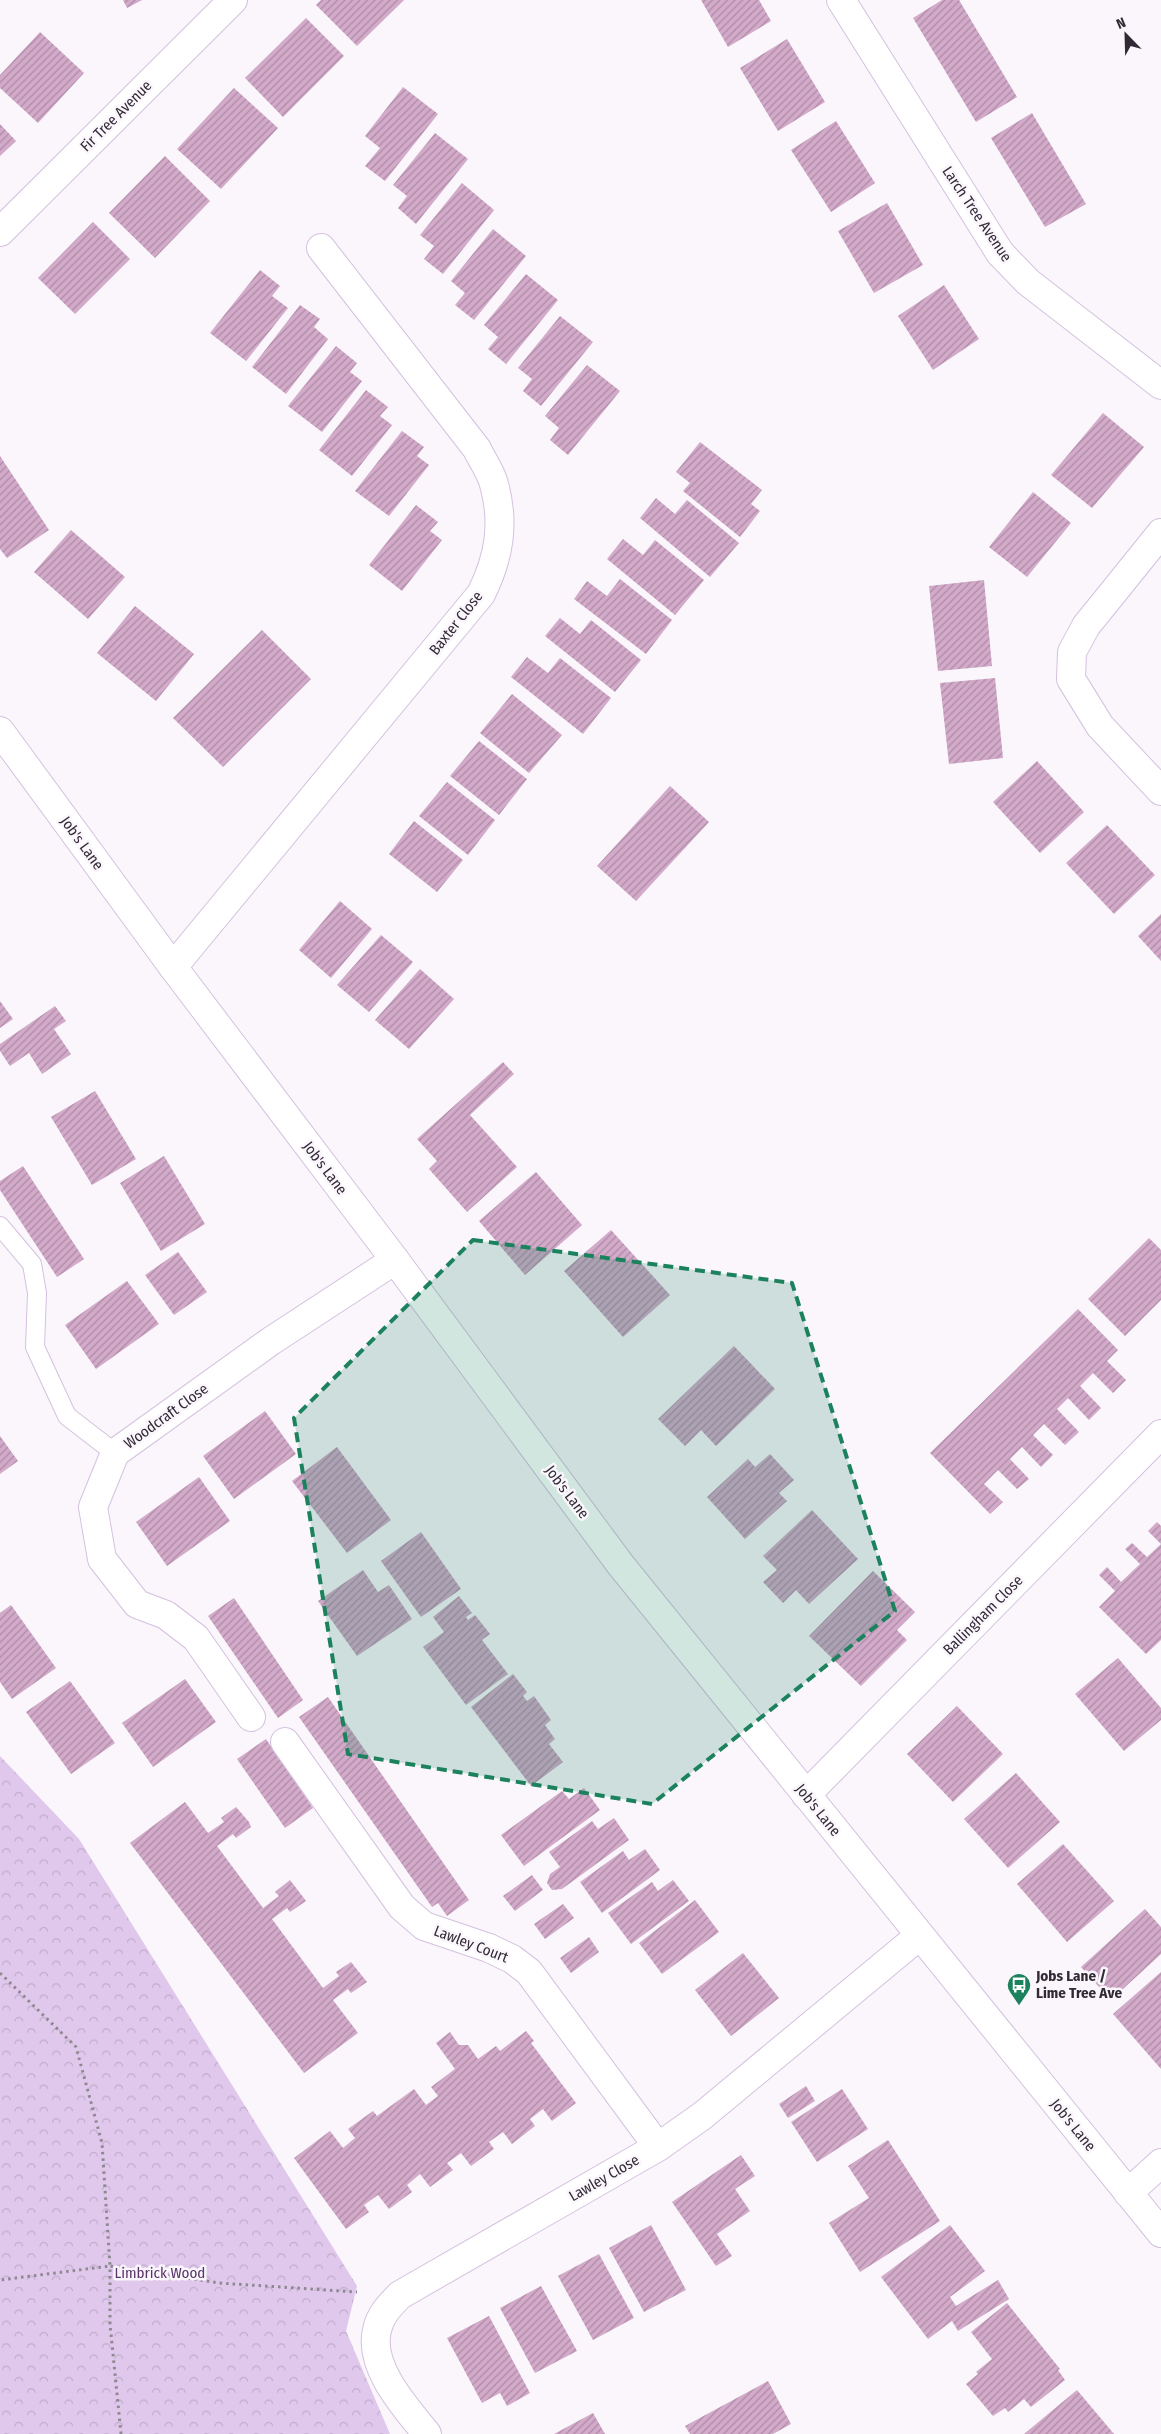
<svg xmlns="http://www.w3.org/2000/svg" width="1161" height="2434" font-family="'Fira Sans Condensed',sans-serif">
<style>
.forest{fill:url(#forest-crowns)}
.building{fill:url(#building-hatch)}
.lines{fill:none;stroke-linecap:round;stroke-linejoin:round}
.service-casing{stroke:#d4c1df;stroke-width:20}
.minor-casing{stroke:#d4c1df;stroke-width:30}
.tertiary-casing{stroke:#d4c1df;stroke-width:30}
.path{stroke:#8e8891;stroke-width:3;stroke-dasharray:2.5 4;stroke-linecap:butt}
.service{stroke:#fff;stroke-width:18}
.minor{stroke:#fff;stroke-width:28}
.tertiary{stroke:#fff;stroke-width:28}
.marked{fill:#1b825d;fill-opacity:0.2;stroke:#1b825d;stroke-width:4;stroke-dasharray:10 6;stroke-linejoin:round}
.labels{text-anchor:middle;stroke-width:5;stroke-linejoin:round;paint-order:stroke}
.street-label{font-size:15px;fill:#312a35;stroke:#faf6fc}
.poi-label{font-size:15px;font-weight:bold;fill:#312a35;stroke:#faf6fc;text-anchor:start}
.park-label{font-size:15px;fill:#583569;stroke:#faf6fc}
</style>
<defs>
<pattern id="forest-crowns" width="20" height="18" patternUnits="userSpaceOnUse" patternTransform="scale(1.25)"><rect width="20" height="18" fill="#dfc8ec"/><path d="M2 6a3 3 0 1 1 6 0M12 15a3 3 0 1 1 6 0" fill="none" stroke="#c0accb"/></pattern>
<pattern id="building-hatch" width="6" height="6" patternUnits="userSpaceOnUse" patternTransform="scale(1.25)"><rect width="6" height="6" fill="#d3aac9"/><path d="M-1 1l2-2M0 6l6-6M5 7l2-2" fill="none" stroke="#ac8ba4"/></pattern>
</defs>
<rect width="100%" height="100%" fill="#faf6fc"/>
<polygon class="forest" points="0,1756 79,1839 357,2286 346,2331 390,2434 0,2434"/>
<g class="building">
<polygon points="123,0 142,0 127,8"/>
<polygon points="321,0 404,0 357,46 316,5"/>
<polygon points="701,0 759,0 771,21 728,47"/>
<polygon points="942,0 959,0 1017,97 976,122 913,18"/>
<polygon points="306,18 344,56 283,117 245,78"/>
<polygon points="40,32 84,73 38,123 0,88 0,75"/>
<polygon points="787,39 825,102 778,131 740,68"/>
<polygon points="403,87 438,114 385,181 365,166 380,148 365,136"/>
<polygon points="234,88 278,128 221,189 177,149"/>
<polygon points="1032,113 1086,204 1045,227 991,138"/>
<polygon points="836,121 875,183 831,212 791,150"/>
<polygon points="0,124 16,141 0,156"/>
<polygon points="435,133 468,159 416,224 398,208 407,196 393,185"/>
<polygon points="165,156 210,201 155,258 109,213"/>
<polygon points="462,183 494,210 443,274 424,259 434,246 420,235"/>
<polygon points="887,203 923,265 874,293 838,231"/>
<polygon points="93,222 130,259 75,314 38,278"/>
<polygon points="493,229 526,256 474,320 455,305 465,293 451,281"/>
<polygon points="260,270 280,286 272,296 288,308 246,361 210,333"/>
<polygon points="526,274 558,300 506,364 488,349 498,337 484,325"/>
<polygon points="944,285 979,339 933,370 898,316"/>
<polygon points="300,305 320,319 314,327 328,339 286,394 252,367"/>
<polygon points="560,316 593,342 541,406 523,391 532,379 518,368"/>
<polygon points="336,346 357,363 350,372 362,381 322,432 288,406"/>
<polygon points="587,365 620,391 568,455 550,440 559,428 545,416"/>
<polygon points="366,390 388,407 380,416 392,425 352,476 319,450"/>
<polygon points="1103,413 1144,447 1092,508 1051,475"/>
<polygon points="402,431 424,447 417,456 429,465 389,516 355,491"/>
<polygon points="700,442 762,490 751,504 760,511 740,537 683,491 690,483 676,472"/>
<polygon points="0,456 49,530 7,558 0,549"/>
<polygon points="1033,492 1071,523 1027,577 989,547"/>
<polygon points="656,498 675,514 687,500 739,543 710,577 640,518"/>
<polygon points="416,505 438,522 430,531 442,540 402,591 369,565"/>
<polygon points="71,530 125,577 88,619 34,572"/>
<polygon points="623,539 643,555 655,540 704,580 675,615 607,559"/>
<polygon points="620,579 672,620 646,654 574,599 587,581 607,596"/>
<polygon points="984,580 992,666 938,671 929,586"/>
<polygon points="135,606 194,654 156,701 97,653"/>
<polygon points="560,618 580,634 591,620 641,660 615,692 545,636"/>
<polygon points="262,630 311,679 223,767 173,718"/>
<polygon points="527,657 548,673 560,658 611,698 583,734 511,677"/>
<polygon points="995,678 1003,758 949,764 940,683"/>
<polygon points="512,694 562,735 529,773 480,733"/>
<polygon points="479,741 527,779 499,815 450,776"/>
<polygon points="1037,761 1084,812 1040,853 993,802"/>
<polygon points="447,782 495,820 468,855 419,816"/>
<polygon points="670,786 709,822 636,901 597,866"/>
<polygon points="414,821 463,860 437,892 389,854"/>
<polygon points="1107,825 1155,875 1114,914 1066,863"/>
<polygon points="340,901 372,929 331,978 299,950"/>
<polygon points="1161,914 1161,961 1138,936"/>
<polygon points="381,935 413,962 369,1012 337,985"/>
<polygon points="420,969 454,999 409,1049 375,1020"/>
<polygon points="0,1001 13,1019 0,1028"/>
<polygon points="55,1006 66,1021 54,1029 71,1054 42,1074 29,1053 10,1066 0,1051 0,1044"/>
<polygon points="503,1062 514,1074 470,1115 517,1167 467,1212 429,1169 437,1161 417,1139"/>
<polygon points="95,1091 136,1159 92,1185 51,1117"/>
<polygon points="164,1156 205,1224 161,1251 120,1183"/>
<polygon points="23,1166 84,1259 57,1277 0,1190 0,1181"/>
<polygon points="536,1172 582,1225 525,1275 479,1221"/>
<polygon points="611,1230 670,1295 623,1337 564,1271"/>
<polygon points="1149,1238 1161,1250 1161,1300 1125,1336 1088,1299"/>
<polygon points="178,1252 207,1292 174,1315 145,1275"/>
<polygon points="127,1281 159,1324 96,1369 65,1325"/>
<polygon points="1078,1309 1118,1350 1107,1361 1126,1380 1113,1393 1093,1373 1080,1386 1101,1408 1089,1420 1068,1398 1057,1409 1079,1432 1065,1445 1044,1424 1033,1435 1053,1455 1041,1467 1022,1447 1010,1459 1029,1479 1017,1489 998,1470 984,1484 1003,1502 990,1514 930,1453"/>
<polygon points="734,1346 775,1389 716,1446 701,1430 685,1446 658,1419"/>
<polygon points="265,1411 296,1454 234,1499 203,1456"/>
<polygon points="0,1436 18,1461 0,1474"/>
<polygon points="337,1447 391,1520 347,1553 292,1481"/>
<polygon points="770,1454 794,1480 779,1493 787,1501 745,1539 707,1497 748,1459 755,1467"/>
<polygon points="199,1477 230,1521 167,1566 136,1522"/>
<polygon points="812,1510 858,1559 809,1604 796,1590 783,1603 763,1582 777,1570 763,1556"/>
<polygon points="1157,1522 1161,1526 1161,1640 1146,1654 1099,1607 1115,1591 1099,1575 1107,1567 1121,1582 1140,1564 1125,1549 1132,1543 1147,1557 1161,1544 1148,1531"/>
<polygon points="421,1532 461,1589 421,1617 381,1561"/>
<polygon points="363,1570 378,1592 389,1585 412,1619 357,1656 318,1601"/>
<polygon points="873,1571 915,1612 897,1630 907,1640 861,1686 809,1636"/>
<polygon points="459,1596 472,1613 466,1617 468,1620 475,1615 490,1634 482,1640 508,1674 466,1705 423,1647 444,1632 433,1617"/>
<polygon points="234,1598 303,1700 278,1718 208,1616"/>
<polygon points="11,1605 56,1668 12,1699 0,1682 0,1613"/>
<polygon points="1118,1658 1161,1708 1161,1720 1124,1751 1075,1694"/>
<polygon points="513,1674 527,1692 523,1696 527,1701 534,1696 551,1720 545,1725 555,1739 549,1744 563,1762 531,1786 471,1707"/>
<polygon points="185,1679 216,1722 153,1767 122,1723"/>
<polygon points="70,1681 115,1743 71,1774 26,1712"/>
<polygon points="328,1697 469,1900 447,1916 438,1903 432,1907 299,1717"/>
<polygon points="957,1706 1003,1754 953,1802 907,1754"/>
<polygon points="266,1739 313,1808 285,1828 237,1759"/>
<polygon points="1016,1773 1060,1822 1008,1868 964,1819"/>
<polygon points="584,1788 600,1810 524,1866 501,1835 562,1791 569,1799"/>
<polygon points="185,1802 208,1833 224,1822 221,1818 236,1807 249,1822 251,1827 236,1838 233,1834 217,1846 263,1908 279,1896 275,1892 290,1880 303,1897 306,1901 290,1912 287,1908 272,1919 323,1988 339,1976 336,1972 351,1962 367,1982 351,1993 348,1989 333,2000 358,2033 304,2073 130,1843"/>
<polygon points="614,1818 629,1840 562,1889 552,1890 547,1883 550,1874 560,1867 549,1852 592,1821 598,1829"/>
<polygon points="1063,1844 1114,1901 1067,1942 1017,1884"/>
<polygon points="645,1849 660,1870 602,1913 580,1882 623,1851 629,1860"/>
<polygon points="532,1875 543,1890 515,1911 503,1896"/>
<polygon points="673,1880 689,1901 631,1944 608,1913 652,1882 658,1891"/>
<polygon points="695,1900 719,1932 662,1974 639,1943"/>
<polygon points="563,1904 574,1918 545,1939 534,1924"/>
<polygon points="1145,1909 1161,1927 1161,1954 1111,2000 1081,1967"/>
<polygon points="589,1937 599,1952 571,1973 560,1958"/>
<polygon points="743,1953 779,1998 731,2036 695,1990"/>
<polygon points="1161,1972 1161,2069 1113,2014"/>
<polygon points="526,2031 534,2041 531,2043 576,2103 552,2121 543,2109 530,2119 535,2126 512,2144 503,2132 489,2142 494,2149 471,2166 461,2153 447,2163 453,2170 430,2187 420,2174 407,2185 412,2192 389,2209 378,2195 364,2205 369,2212 346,2229 294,2158 330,2131 343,2148 355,2138 348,2129 373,2111 377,2116 414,2089 426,2105 438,2096 431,2087 455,2069 436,2043 450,2032 459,2045 468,2045 478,2059 496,2046 500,2051"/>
<polygon points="806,2086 815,2101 788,2118 779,2104"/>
<polygon points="842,2089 868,2129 817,2162 791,2122"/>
<polygon points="888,2140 940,2221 860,2272 829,2223 869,2198 848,2166"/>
<polygon points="741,2155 755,2176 735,2189 750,2211 717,2234 732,2256 716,2266 672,2202"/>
<polygon points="651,2225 686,2290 644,2312 609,2248"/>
<polygon points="950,2225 985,2271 950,2297 956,2306 998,2280 1009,2299 958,2331 952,2321 928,2339 881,2277"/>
<polygon points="599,2254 634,2318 593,2340 558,2276"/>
<polygon points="541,2286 577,2351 535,2373 500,2308"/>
<polygon points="1007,2303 1060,2369 1058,2370 1065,2380 1031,2407 1024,2399 1008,2412 1005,2408 993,2416 966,2384 978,2374 976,2372 992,2359 971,2332"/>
<polygon points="489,2316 530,2393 507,2406 500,2393 482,2403 447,2338"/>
<polygon points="768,2381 791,2424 773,2434 690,2434 685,2426"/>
<polygon points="1077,2390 1114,2434 1024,2434"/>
<polygon points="593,2413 605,2434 554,2434"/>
</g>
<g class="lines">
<g class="service-casing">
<polyline id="service" points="0,1226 32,1264 37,1293 35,1347 67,1416 115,1453"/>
</g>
<g class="minor-casing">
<g id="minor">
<polyline points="841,0 1000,253 1028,282 1161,385"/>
<polyline points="0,232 233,0"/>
<polyline points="1161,533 1086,626 1072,652 1071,679 1100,726 1161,791"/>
<path d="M173,967L481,594C499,558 505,524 494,484C491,472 482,460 477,449L321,248"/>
<polyline points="251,1717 196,1638 166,1615 137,1604 102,1559 93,1507 115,1453 271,1341 395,1260"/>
<polyline points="285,1742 402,1907 424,1926 489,1948 512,1959 529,1972 658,2147"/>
<polyline points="806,1795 1161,1434"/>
<polyline points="1128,2193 1161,2163"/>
<path d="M427,2434C406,2408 368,2367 377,2330C380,2315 390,2305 400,2295L658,2147L702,2116L919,1936"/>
</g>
</g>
<g class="tertiary-casing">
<polyline id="tertiary" points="0,731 173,967 395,1260 620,1564 1161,2233"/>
</g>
<g class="path">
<polyline points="0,1973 76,2047 102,2143 110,2266 0,2280"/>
<polyline points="121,2434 110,2324 110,2266 219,2283 357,2292"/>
</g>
<use href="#service" class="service"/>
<use href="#minor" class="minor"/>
<use href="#tertiary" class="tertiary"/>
</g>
<path class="marked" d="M473,1240L792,1283L895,1611L652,1804L348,1754L294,1418Z"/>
<defs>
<g id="bus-pin" transform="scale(1.25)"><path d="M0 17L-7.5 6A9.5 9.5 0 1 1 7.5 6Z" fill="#1b825d" stroke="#faf6fc"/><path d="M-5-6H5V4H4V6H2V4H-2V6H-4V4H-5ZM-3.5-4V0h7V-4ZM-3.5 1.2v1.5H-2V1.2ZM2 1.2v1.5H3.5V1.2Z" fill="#fff"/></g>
</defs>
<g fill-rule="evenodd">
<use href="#bus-pin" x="1019" y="1985"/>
</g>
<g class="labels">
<g class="street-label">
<text transform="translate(116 116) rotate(-45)" y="5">Fir Tree Avenue</text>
<text transform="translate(977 214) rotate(56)" y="5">Larch Tree Avenue</text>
<text transform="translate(456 623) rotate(-52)" y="5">Baxter Close</text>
<text transform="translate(82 843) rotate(54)" y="5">Job's Lane</text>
<text transform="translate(325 1168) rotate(53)" y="5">Job's Lane</text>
<text transform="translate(166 1416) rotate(-36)" y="5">Woodcraft Close</text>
<text transform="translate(567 1492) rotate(53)" y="5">Job's Lane</text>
<text transform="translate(983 1615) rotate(-45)" y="5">Ballingham Close</text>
<text transform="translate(818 1810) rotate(51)" y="5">Job's Lane</text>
<text transform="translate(471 1944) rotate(21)" y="5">Lawley Court</text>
<text transform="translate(1073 2125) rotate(51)" y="5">Job's Lane</text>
<text transform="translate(604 2178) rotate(-30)" y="5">Lawley Close</text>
</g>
<g class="poi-label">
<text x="1036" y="1981">Jobs Lane /<tspan x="1036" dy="17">Lime Tree Ave</tspan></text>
</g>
<g class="park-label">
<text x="160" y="2278">Limbrick Wood</text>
</g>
</g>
<g transform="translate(1126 35) rotate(337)" stroke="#faf6fc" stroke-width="4" paint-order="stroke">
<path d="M0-4L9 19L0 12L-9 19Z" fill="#312a35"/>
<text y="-8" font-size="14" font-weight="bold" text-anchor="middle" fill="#312a35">N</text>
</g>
</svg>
